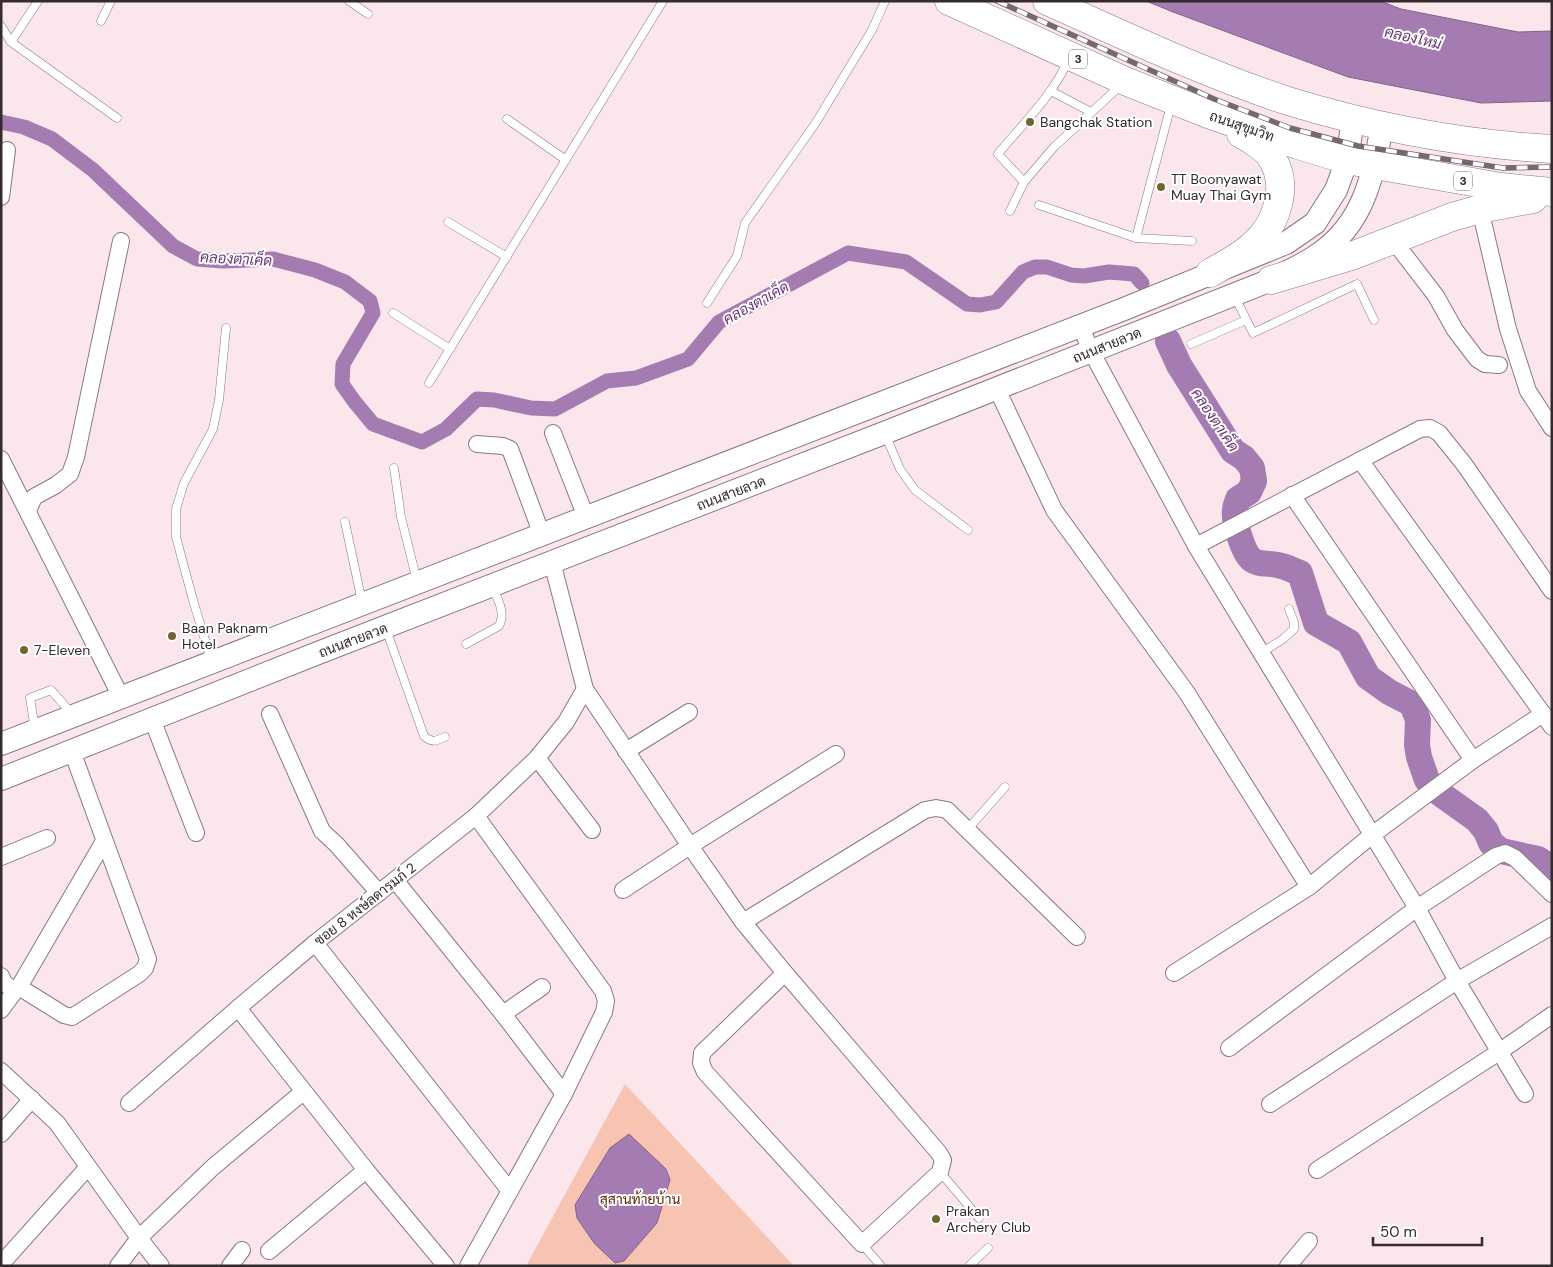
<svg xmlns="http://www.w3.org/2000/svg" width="1553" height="1267" font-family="'DM Sans',Sarabun,sans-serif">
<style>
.green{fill:#f7c4b4}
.water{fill:#a57cb2;stroke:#83648a}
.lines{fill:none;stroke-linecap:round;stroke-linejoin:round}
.canal{stroke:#a57cb2;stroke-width:15}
.river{stroke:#a57cb2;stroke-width:26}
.lane-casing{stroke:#8b787e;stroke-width:9}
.street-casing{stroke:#8b787e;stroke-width:18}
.secondary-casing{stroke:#8b787e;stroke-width:24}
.highway-casing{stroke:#8b787e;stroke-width:29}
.lane{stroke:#fff;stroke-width:8}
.street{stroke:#fff;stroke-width:16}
.secondary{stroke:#fff;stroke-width:22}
.highway{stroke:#fff;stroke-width:28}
.rail-casing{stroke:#76696d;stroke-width:5.5}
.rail{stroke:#fff;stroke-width:4;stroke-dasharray:11;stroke-linecap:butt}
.poi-dot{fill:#6e6532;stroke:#fff;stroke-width:2}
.labels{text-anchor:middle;stroke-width:4;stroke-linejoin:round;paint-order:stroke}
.shield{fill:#fff;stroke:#706b6d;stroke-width:1}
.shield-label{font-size:12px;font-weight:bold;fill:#332b2e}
.poi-label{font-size:14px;fill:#332b2e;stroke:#fff;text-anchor:start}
.street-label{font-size:14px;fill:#332b2e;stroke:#fff}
.park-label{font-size:14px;fill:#5d1f07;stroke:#fff}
.water-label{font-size:15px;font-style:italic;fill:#693578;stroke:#fff}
</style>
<rect width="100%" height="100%" fill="#fbe6ec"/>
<polygon class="green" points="625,1084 794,1266 526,1266"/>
<g class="water">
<polygon points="1146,1 1380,1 1401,9 1518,32 1552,31 1552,101 1481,103 1348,77 1173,12"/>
<polygon points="629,1134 666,1169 670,1180 657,1223 624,1261 615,1263 594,1243 577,1218 575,1205 610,1148"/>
</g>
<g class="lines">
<polyline class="canal" points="1,122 24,127 52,139 93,170 173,246 197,259 223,261 273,259 315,270 345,282 370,301 373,313 343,364 342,384 354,401 373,424 422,442 446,429 477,399 494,400 531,408 555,409 607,381 636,378 688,359 719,322 848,253 906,262 967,304 980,305 996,302 1023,272 1035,267 1047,267 1071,275 1084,276 1109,272 1134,274 1142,283"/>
<path class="river" d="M1168,341L1179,365L1233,451L1244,458L1252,468L1254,481L1249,492L1238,499C1237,502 1235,506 1235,510C1233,520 1243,552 1251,559C1258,565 1269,563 1277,565C1285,566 1292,570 1300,573L1316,623L1349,642L1368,677L1389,692L1412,704L1418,720L1417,745L1419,757L1427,780L1435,790L1477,820L1486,831L1491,843L1501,851L1538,859L1552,868"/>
<g class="lane-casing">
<g id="lane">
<polyline points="349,1 368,14"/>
<polyline points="101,21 111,1"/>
<polyline points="1,26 11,42 117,118"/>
<polyline points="11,42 38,1"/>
<path d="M1068,59C1057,91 1020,127 998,154L1024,182L1054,147L1121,85"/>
<polyline points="1051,91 1091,112"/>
<polyline points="507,119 566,160"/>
<polyline points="1039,205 1136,238 1192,241"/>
<polyline points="1010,211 1024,182"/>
<polyline points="448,222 507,257"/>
<polyline points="1136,238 1171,105"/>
<polyline points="1235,297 1253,333 1357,284 1374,320"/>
<polyline points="707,303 737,256 745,223 815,124 872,30 885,1"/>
<polyline points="393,313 450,349"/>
<polyline points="1191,344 1246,320"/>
<polyline points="429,383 663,1"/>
<polyline points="885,434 900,469 915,490 968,530"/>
<polyline points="394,468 401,517 417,581"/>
<polyline points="345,522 362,602"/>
<path d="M386,629L424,736C432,743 436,741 445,737"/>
<path d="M466,644L499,626C506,613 498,600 493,588"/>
<polyline points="1261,653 1283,639 1294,629 1294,622 1289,609"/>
<polyline points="211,660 193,600 176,537 176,509 184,483 213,429 219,400 226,328"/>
<polyline points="35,729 30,698 51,690 72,714"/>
<polyline points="967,830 1005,787"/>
<polyline points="940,1172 979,1218"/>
<polyline points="862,1244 881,1266"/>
<polyline points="969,1266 988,1248"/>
</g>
</g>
<g class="street-casing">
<g id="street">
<polyline points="1,197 7,150"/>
<polyline points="1480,209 1508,329 1528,391 1552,428"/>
<polyline points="1393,240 1436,296 1455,330 1477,359 1485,364 1499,365"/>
<polyline points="1080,325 1091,351 1196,546 1417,908 1457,981 1525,1094"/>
<polyline points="997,389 1054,510 1187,693 1309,887 1174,973"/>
<polyline points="553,433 586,517"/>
<polyline points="477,444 503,446 510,449 542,535"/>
<polyline points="1,459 121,697"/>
<polyline points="1360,460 1543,714"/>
<polyline points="1292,495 1473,760"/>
<polyline points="28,511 34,497 56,485 70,474 76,457 121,241"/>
<polyline points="1196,546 1420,429 1430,428 1439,433 1464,464 1552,591"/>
<polyline points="552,562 585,689 690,846 743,922 785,973 939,1153 943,1160 940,1172 862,1244 705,1072 701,1063 702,1053 785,973"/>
<polyline points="270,714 322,831 337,845 379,893"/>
<polyline points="152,719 196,833"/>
<polyline points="626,751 689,712"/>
<polyline points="537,758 592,830"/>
<polyline points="1,857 47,838"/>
<polyline points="395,880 503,1014 564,1094"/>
<polyline points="1309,887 1372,835 1473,760 1543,714 1552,727"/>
<polyline points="623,890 690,846 836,754"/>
<polyline points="743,922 925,810 936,808 947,810 1077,937"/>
<polyline points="315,943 510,1191"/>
<polyline points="1,976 4,983 15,991"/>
<polyline points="19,987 64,1015 72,1017 139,974 145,968 148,959 72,751"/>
<polyline points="238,1008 366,1170 446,1266"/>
<polyline points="1,1010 15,991 19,987 104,841"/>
<polyline points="503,1014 542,987"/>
<polyline points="1229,1048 1417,908 1496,856 1505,853 1515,858 1552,894"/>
<polyline points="1,1071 57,1123 139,1238 161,1266"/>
<polyline points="129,1103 238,1008 315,943 476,816 537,758 566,722 585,689"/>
<polyline points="1270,1104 1457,981 1552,926"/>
<polyline points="1,1134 32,1099"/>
<polyline points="1317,1170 1499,1052 1552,1015"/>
<polyline points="269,1251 366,1170"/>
<polyline points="2,1263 88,1167"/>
<polyline points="118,1266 139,1238 213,1167 303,1092"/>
<polyline points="230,1266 242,1250"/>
<polyline points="468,1266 564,1094 604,1012 606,1001 603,991 476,816"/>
<polyline points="1288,1266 1309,1241"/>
</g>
</g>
<g class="secondary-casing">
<g id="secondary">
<polyline points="1,744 1124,309 1286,243 1315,223 1336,190 1347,160 1353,119"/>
<path d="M1,779L318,653L884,433L1271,280C1287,272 1305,264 1319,254C1364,223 1373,176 1382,126"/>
</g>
</g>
<g class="highway-casing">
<g id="highway">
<polyline points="949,1 1125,81 1208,114 1298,145 1347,160 1375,165 1501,187 1552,192"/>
<path d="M1047,1C1126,36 1205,74 1288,101C1373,127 1463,144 1552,149"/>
<path d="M1210,273C1224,265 1240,257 1252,246C1278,224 1291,183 1269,154C1263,147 1249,138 1241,134"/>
<polyline points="1271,280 1354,255 1452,217 1480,209 1533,199"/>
</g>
</g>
<use href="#lane" class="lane"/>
<use href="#street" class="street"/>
<use href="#secondary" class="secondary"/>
<use href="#highway" class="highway"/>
<g class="rail-casing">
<polyline id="rail" points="997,1 1214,99 1290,128 1358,146 1503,168 1552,167"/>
</g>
<use href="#rail" class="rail"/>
</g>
<g class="poi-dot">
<circle cx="1030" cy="122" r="5"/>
<circle cx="1161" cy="187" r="5"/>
<circle cx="172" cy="636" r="5"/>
<circle cx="24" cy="650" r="5"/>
<circle cx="936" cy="1219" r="5"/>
</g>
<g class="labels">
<g class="shield">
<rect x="1069" y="49.5" width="18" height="19" rx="4"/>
<rect x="1454" y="171.5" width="18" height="19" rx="4"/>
</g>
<g class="shield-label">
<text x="1078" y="63">3</text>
<text x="1463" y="185">3</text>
</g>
<g class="poi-label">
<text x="1040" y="127">Bangchak Station</text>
<text x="1171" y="184">TT Boonyawat<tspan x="1171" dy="16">Muay Thai Gym</tspan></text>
<text x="182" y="633">Baan Paknam<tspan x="182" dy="16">Hotel</tspan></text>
<text x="34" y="655">7-Eleven</text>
<text x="946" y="1216">Prakan<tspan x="946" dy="16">Archery Club</tspan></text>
</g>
<g class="street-label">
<text transform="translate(1242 126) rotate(19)" y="5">ถนนสุขุมวิท</text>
<text transform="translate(1107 345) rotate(-22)" y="5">ถนนสายลวด</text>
<text transform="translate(731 493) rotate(-21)" y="5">ถนนสายลวด</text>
<text transform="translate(353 640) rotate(-21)" y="5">ถนนสายลวด</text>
<text transform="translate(365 904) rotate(-38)" y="5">ซอย 8 หงษ์ลดารมภ์ 2</text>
</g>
<g class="park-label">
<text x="640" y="1204">สุสานท้ายบ้าน</text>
</g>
<g class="water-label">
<text transform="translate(1413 38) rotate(13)" y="5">คลองใหม่</text>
<text transform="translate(236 259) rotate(3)" y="5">คลองตาเค็ด</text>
<text transform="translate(756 303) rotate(-29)" y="5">คลองตาเค็ด</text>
<text transform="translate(1215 420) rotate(56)" y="5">คลองตาเค็ด</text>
</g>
</g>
<rect width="1553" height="1267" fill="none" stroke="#332b2e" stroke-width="5"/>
<path d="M1373 1237v8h109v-8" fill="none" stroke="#332b2e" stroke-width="2.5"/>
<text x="1380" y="1237" font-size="15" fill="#332b2e" stroke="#ffffff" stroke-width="4" paint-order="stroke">50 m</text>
</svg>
